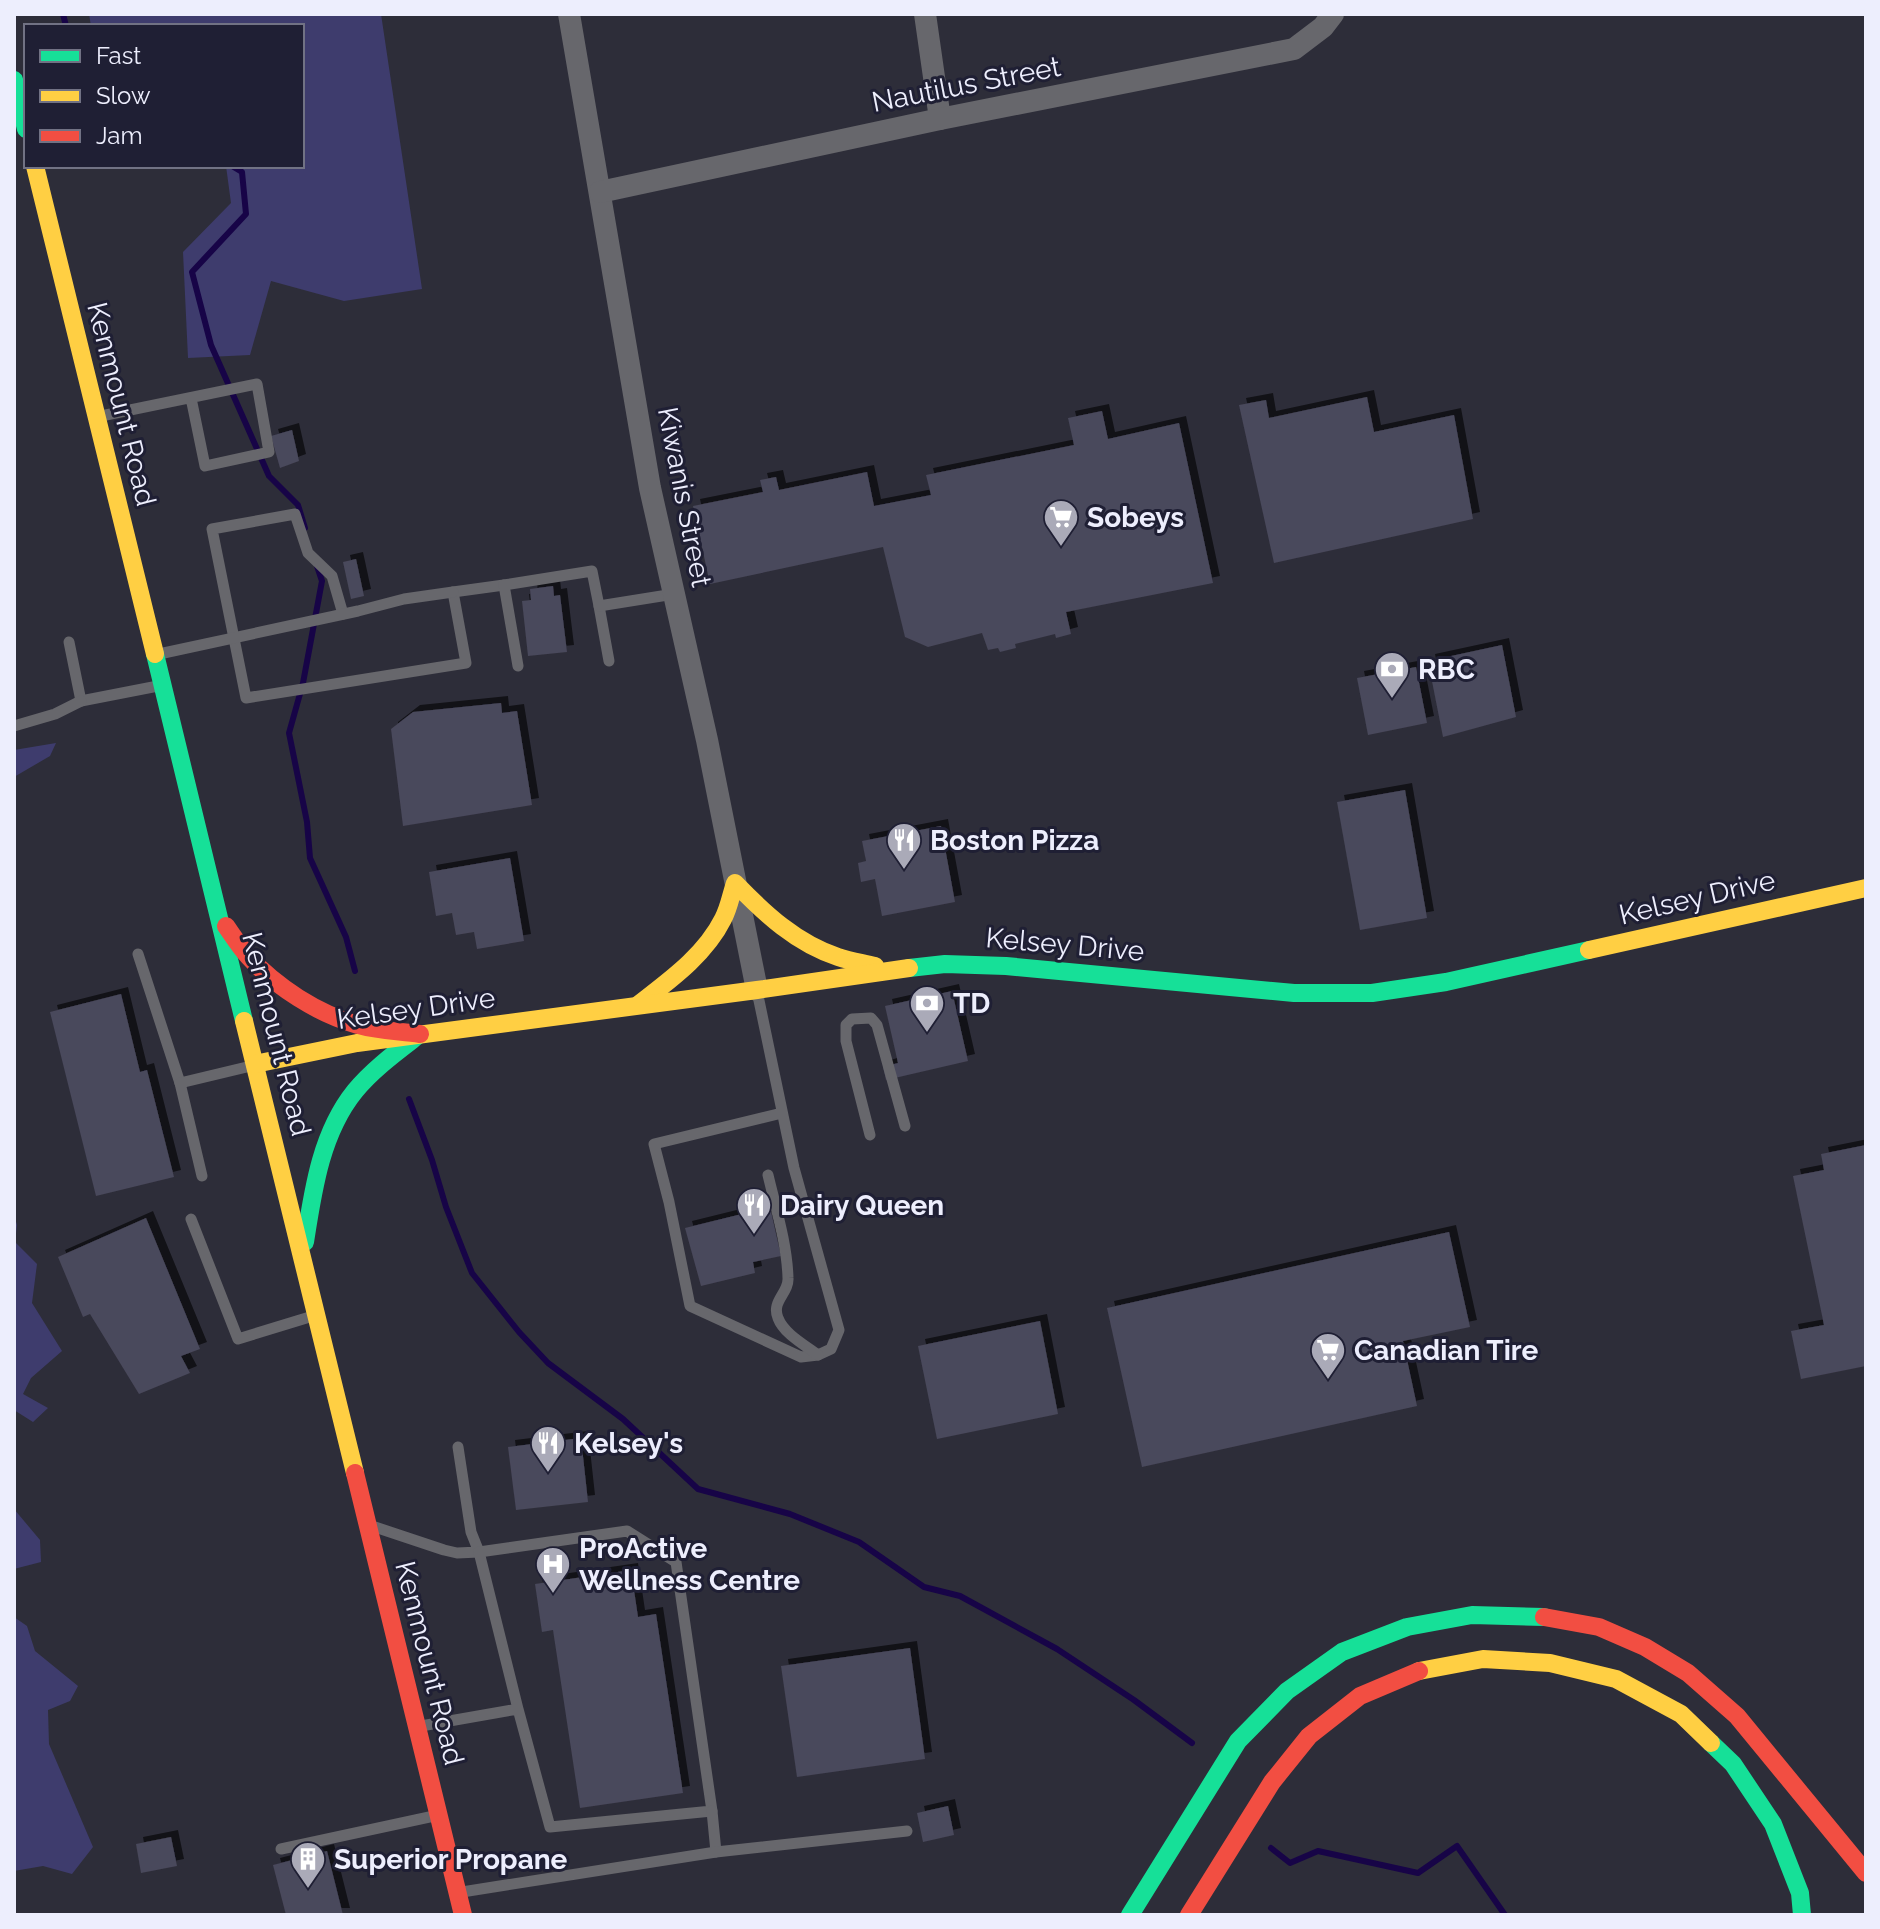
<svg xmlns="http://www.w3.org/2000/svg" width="1880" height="1929" font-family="Raleway,sans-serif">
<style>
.green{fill:#3e3c6d}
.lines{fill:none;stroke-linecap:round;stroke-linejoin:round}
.stream{stroke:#170447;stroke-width:6}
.building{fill:#49485b;filter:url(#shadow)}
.lane{stroke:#67676c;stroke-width:11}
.street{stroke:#67676c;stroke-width:22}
.fast{stroke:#16e098;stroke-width:18}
.slow{stroke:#ffcf43;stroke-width:18}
.jam{stroke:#f24e42;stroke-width:18}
.labels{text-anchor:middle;stroke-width:6;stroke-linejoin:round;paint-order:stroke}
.street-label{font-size:28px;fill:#edeefd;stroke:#1f1f34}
.poi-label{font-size:28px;font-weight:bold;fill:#edeefd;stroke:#1f1f34;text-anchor:start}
</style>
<defs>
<filter id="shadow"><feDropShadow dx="7" dy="-7" stdDeviation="0" flood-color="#0009"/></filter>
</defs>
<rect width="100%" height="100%" fill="#2d2d39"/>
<g class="green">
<polygon points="89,14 381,14 422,289 344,301 271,281 250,355 188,358 183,252 231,203 226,166 302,166 302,26 91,26"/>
<polygon points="56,743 50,756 14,777 14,750"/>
<polygon points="14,1215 17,1225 15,1242 37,1264 32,1303 62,1351 31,1378 23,1394 48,1408 33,1422 14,1410"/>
<polygon points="14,1509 40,1540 41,1562 14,1569"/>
<polygon points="14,1617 27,1626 35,1651 78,1686 70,1701 48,1710 49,1744 93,1847 72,1874 43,1866 14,1871"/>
</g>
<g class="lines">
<g class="stream">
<polyline points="63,14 66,26"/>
<polyline points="232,166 242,172 246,214 192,272 211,345 269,476 298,505 305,528"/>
<polyline points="317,566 322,581 303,683 289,733 307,822 310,858 346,937 355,971"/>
<polyline points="409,1099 432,1160 446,1207 472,1273 519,1332 548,1363 623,1419 698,1489 790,1514 859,1542 924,1587 960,1596 1057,1649 1134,1700 1192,1743"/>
<polyline points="1271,1848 1290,1863 1318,1851 1418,1873 1457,1846 1505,1915"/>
</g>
</g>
<g class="building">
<polygon points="1367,397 1374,432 1454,415 1473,519 1274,563 1239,405 1266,400 1269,418"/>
<polygon points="1102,411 1108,439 1179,423 1213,583 1066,612 1071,634 1056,638 1055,634 1015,644 1016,648 1000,652 998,648 988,650 982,633 928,647 905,637 883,547 710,584 693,506 763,492 760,480 776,477 779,490 867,472 874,506 931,495 926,475 1074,445 1068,418"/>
<polygon points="292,430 299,461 280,468 271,436"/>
<polygon points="356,559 364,596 351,599 343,562"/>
<polygon points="553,586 554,596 560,595 567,652 528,656 522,601 531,600 530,589"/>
<polygon points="1502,645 1516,717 1443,737 1428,661"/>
<polygon points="1416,667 1427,723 1368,735 1357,678"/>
<polygon points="501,703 502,713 517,711 532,805 403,826 391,729 413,712"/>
<polygon points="1405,790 1427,918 1360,930 1337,802"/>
<polygon points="941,826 955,902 882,916 875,879 861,882 858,863 866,861 862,841"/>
<polygon points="510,858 524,941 477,949 474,932 456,935 452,913 436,916 429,872"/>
<polygon points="952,991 968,1061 886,1080 883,1067 898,1063 885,1006"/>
<polygon points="121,994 140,1072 147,1070 174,1177 96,1196 50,1012"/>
<polygon points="1866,1145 1866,1366 1801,1379 1791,1331 1824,1325 1793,1176 1824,1170 1821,1154"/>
<polygon points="770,1207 781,1256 753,1262 755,1273 701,1286 685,1228"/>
<polygon points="146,1218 200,1349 181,1356 190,1373 139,1394 90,1314 83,1317 58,1257"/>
<polygon points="1449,1232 1470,1327 1403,1341 1417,1406 1142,1467 1107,1308"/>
<polygon points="1040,1321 1058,1414 937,1439 918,1346"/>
<polygon points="581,1438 588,1502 516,1510 508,1447"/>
<polygon points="631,1570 638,1617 656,1614 683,1793 580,1808 553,1630 542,1632 535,1584"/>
<polygon points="910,1648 925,1759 797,1777 781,1666"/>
<polygon points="948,1806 954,1835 923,1842 917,1813"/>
<polygon points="171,1837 177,1866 141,1873 136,1844"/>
<polygon points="327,1851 343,1915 286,1915 273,1865"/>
</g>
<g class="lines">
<g class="lane">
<polyline points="101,416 257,384 269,452 205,466 191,398"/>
<polyline points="599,606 609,661"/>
<polyline points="343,614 332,576 308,553 295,514 212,529 246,698 466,663 453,592 504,585"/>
<polyline points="69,642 81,701 158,686"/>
<polyline points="159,654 358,611 404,599 453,592"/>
<polyline points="518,666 504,585 592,571 599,606 674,594"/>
<polyline points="14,726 55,714 81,701"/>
<polyline points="138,954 180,1083"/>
<polyline points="757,991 794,1168 839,1330 831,1349 818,1355 801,1357 690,1306 669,1202 654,1144 782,1113"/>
<polyline points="870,1135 846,1041 846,1025 852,1019 871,1018 877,1025 905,1126"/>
<path d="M768,1175C776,1209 787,1244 788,1278C789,1293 771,1301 778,1318C784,1334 805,1345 818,1355"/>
<polyline points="202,1176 180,1083 251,1066"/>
<polyline points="191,1219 238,1339 313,1316"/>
<polyline points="375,1527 444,1550 457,1553 479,1552 471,1532 458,1447"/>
<polyline points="421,1726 518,1709 550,1827 712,1811 676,1562 627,1531 479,1552 518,1709"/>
<polyline points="712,1811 716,1852"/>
<polyline points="281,1849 434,1816"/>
<polyline points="462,1892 716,1852 907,1831"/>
</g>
<g class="street">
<polyline points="569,14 650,488 707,740 757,990"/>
<polyline points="925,14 940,119"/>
<polyline points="600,192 940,119 1294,49 1323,27 1333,14"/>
</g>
<g class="fast">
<polyline points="14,80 26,129"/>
<polyline points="155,654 244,1021"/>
<polyline points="909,968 945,964 1006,966 1294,993 1372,993 1446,982 1589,950"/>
<path d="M305,1242C313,1190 321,1133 355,1091C373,1069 398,1051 420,1034"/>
<polyline points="1711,1743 1733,1764 1773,1824 1800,1893 1802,1915"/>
<polyline points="1130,1915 1238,1741 1287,1691 1342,1652 1407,1627 1472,1615 1544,1617"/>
</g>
<g class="slow">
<polyline points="35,166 155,654"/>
<polyline points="1589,950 1866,888"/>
<path d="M639,1004C670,980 705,955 723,919C729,908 731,895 735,883C765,914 796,943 838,957C850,961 863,963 875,966"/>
<polyline points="244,1021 355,1473"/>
<polyline points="255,1064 357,1043 757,990 909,968"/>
<polyline points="1419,1671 1483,1659 1550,1663 1616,1679 1681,1714 1711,1743"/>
</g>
<g class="jam">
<path d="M226,926C233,936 240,947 248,956C276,987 318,1014 358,1025C378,1031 400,1031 420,1034"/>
<polyline points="355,1473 463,1915"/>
<polyline points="1544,1617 1599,1627 1645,1647 1688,1673 1737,1716 1866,1873"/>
<polyline points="1189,1915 1272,1782 1309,1736 1360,1696 1419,1671"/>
</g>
</g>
<defs>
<g id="supermarket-pin" transform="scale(1.8)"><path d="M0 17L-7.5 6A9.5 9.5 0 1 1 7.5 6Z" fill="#aaaab8" stroke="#1f1f34"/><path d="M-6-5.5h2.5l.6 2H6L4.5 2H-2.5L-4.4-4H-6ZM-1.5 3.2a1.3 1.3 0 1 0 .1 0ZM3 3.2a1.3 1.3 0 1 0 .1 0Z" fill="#fff"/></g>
<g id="bank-pin" transform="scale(1.8)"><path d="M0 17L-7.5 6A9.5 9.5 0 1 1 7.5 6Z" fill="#aaaab8" stroke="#1f1f34"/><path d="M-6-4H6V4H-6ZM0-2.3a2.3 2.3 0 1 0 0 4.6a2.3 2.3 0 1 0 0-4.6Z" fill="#fff"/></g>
<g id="restaurant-pin" transform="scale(1.8)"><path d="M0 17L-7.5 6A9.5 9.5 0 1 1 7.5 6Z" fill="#aaaab8" stroke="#1f1f34"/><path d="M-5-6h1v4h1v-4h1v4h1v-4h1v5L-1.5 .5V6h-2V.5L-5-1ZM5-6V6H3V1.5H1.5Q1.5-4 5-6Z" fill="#fff"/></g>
<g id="hospital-pin" transform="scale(1.8)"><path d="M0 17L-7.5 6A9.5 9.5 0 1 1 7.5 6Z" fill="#aaaab8" stroke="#1f1f34"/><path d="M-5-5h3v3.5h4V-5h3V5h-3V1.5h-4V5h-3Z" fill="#fff"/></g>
<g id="building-pin" transform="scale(1.8)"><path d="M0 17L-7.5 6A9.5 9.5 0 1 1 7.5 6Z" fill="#aaaab8" stroke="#1f1f34"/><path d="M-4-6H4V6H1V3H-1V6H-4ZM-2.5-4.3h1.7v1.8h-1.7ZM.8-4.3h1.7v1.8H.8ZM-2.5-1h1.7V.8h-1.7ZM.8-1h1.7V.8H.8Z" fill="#fff"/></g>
</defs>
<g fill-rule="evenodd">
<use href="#supermarket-pin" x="1061" y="517"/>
<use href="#bank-pin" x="1392" y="669"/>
<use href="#restaurant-pin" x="904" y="840"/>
<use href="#bank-pin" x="927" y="1003"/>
<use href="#restaurant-pin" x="754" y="1205"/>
<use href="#supermarket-pin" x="1328" y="1350"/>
<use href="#restaurant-pin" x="548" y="1443"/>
<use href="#hospital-pin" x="553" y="1564"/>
<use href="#building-pin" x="308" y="1859"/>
</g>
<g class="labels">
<g class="street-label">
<text transform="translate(966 84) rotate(-11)" y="10">Nautilus Street</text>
<text transform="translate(122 404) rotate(76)" y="10">Kenmount Road</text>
<text transform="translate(685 497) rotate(79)" y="10">Kiwanis Street</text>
<text transform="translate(1697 897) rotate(-13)" y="10">Kelsey Drive</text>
<text transform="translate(1065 944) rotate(5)" y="10">Kelsey Drive</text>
<text transform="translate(416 1008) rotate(-8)" y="10">Kelsey Drive</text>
<text transform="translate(277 1034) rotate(76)" y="10">Kenmount Road</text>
<text transform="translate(430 1663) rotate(76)" y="10">Kenmount Road</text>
</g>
<g class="poi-label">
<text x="1087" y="527">Sobeys</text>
<text x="1418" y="679">RBC</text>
<text x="930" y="850">Boston Pizza</text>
<text x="953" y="1013">TD</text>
<text x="780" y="1215">Dairy Queen</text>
<text x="1354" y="1360">Canadian Tire</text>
<text x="574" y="1453">Kelsey's</text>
<text x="579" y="1558">ProActive<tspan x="579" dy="32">Wellness Centre</tspan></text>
<text x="334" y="1869">Superior Propane</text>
</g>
</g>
<rect width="1880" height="1929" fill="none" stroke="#edeefd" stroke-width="32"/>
<rect x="24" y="24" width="280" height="144" fill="#1f1f34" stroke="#717284" stroke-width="2"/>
<rect x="40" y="50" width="40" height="12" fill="#16e098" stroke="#717284" stroke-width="2"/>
<text x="96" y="64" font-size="24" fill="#edeefd">Fast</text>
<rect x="40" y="90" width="40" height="12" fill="#ffcf43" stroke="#717284" stroke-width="2"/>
<text x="96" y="104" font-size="24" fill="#edeefd">Slow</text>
<rect x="40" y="130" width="40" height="12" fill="#f24e42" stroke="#717284" stroke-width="2"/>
<text x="96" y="144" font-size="24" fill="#edeefd">Jam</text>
</svg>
